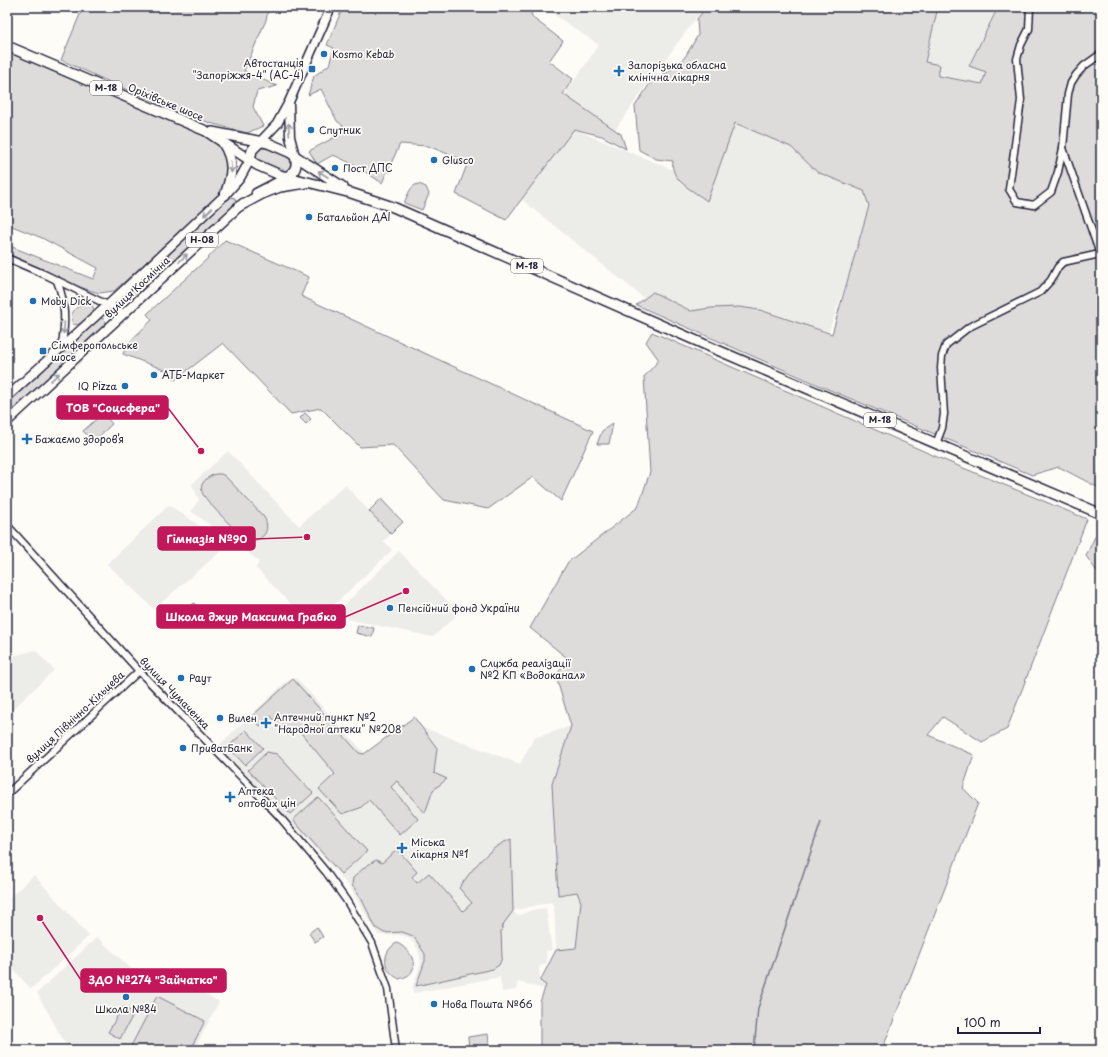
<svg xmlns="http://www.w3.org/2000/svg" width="1108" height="1057" font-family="'Playpen Sans',sans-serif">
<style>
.built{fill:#ecece9}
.green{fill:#dddcdb;stroke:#807f8b}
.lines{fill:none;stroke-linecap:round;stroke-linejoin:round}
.stream{stroke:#787885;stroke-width:1.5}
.minor-casing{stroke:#22223b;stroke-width:9}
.major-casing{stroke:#22223b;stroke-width:11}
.highway-casing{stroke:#22223b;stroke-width:12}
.minor{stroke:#fdfcf7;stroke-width:6}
.major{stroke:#fdfcf7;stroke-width:8}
.highway{stroke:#fdfcf7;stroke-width:9}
.oneway{stroke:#9a9aa2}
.poi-dot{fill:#1f6fb2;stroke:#fdfcf7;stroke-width:1.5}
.labels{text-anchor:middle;stroke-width:3.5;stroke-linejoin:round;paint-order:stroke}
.shield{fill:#fdfcf7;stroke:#646373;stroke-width:1}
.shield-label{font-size:9px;font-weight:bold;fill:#22223b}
.poi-label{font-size:10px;fill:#22223b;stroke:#fdfcf7;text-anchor:start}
.street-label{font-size:10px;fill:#22223b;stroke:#fdfcf7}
.leader{fill:none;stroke:#c2185b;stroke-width:1.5}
.callout-dot{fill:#c2185b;stroke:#fdfcf7;stroke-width:1.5}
.callout{fill:#c2185b;stroke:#c2185b;stroke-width:1.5}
.callout-label{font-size:11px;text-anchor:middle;font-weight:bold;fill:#fff}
</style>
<rect width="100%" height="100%" fill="#fdfcf7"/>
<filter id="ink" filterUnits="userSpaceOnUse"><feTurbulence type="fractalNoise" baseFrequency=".025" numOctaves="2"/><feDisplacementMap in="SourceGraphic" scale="8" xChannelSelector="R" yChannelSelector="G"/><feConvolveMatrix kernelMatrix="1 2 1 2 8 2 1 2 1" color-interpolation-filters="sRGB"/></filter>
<g filter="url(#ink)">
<g class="built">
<polygon points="547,7 704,7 638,97 611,136 560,101 599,45 546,9"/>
<polygon points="938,7 997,7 969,65 986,72 982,84 938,76 925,63"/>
<polygon points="734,114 884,177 829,331 747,314 729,319 644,298 521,199 574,129 700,181"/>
<polygon points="228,451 299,526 345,485 391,534 384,541 392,550 312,626 256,568 259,561 191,511 199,500 192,484"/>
<polygon points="169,505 228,545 154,609 107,564"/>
<polygon points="399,551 459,613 433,637 333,616"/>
<polygon points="35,650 54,670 7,715 7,658"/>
<polygon points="296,678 371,760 414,725 441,734 520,764 534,738 571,726 552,784 558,895 577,892 581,902 576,948 556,950 554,905 550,902 513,911 518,916 532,910 546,908 552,950 546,951 547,963 539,967 540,981 546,985 544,989 518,982 516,990 502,992 500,977 413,993 413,986 421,963 418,949 413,942 407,937 399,935 378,935 349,886 292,823 218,746 287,681"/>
<polygon points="34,875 89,936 31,989 7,963 7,900"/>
<polygon points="97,937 151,987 163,975 170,972 219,1002 194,1050 69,1050 37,993"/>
</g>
<g class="green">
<polygon points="83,7 269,7 266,20 244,71 277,86 257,91 253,107 263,126 247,133 210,123 132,92 61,60"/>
<path d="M343,7H533L530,11L533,18L563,41L549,61L573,79L563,94L621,134L626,149L602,136L574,129L506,220L456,194L468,162L428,146L400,144L382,183C366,172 350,162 333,155L317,164L309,151L348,130L337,121L321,89L308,95L314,76L329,65L334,48L327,45Z"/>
<path d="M706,7H938L925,62L940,65L938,76L982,84L986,72L969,66L998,7H1101V489L1059,467L1032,475L830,390L636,305L653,292L691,311L711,308L739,307L760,310L832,334L869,206L864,191L817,172L791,147L735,123L707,201C694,191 669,180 673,161L656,159L639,150L635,106L655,76L667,73L685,57L698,35L697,19Z"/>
<polygon points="7,46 216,141 226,153 230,165 221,196 114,291 99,293 63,282 7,258 7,245 93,279 98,268 42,238 7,224"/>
<polygon points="260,148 266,148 288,157 291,160 291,168 285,173 257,161 256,153"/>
<path d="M419,184L426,187L429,194L422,210L404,203C408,195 410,185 419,184Z"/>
<polygon points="230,197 235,198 236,203 233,207 132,300 126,299 125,296 127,293"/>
<polygon points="225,240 309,277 301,296 593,431 561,501 533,477 488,509 444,500 393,445 360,447 321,408 291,414 223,343 175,380 167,371 123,354 127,344 152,320 147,314 207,259"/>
<path d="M85,303L92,305L94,309C91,316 81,327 73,324C68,314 76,306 85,303Z"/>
<polygon points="100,318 104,319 106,322 105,326 7,417 7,404"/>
<polygon points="652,332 944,460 1087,519 1007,729 982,742 943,717 928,735 974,755 963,788 978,803 882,1050 540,1050 540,1002 546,985 540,981 556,950 576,948 581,902 577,892 558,895 552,784 571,726 556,677 567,658 530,628 568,562 638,507 650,472 644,377 659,360 646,342"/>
<polygon points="103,413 112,424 93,442 83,431"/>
<polygon points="305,413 311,419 306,424 300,418"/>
<polygon points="613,423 609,444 597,444 602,431"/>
<path d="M216,474H221L225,476L264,517C273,533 258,546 243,538C236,530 204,500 202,492C199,483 208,476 216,474Z"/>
<polygon points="381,499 403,522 391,534 369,511"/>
<polygon points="1099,528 1101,528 1101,577 1086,556"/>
<polygon points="194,603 202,611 194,619 186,610"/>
<polygon points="358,625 374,628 372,637 356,633"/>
<polygon points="293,679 359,753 364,754 414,717 437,748 434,773 447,779 433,790 425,813 397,781 391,787 418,819 400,835 369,800 360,808 342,814 319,789 335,774 296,727 287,735 271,716 260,726 251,717"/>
<polygon points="246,730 263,748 245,765 228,747"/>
<polygon points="267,752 277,754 313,793 290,814 248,770"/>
<polygon points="318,797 367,851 341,874 293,820"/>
<path d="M511,839L513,911L504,923L501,931L502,958L499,965L493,969L416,986L425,961V954L414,937L408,934L402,932L384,933L376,928L361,898L352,885L353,878L366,866L376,860L382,863L397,849L417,872L412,877L417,883L429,873L463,911L472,903L459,888C473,868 488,848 511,839Z"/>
<polygon points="317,927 323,937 315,942 309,933"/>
<path d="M397,943C414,951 423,974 399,979C397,977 393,976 391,973C381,963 386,948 397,943Z"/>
<polygon points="157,996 205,1021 190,1050 129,1050"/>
<polygon points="123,1007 134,1013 120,1039 108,1032"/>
<polygon points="488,1034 490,1050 469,1050 468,1037"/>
</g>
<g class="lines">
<polyline class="stream" points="754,1050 758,1008 821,822"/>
<g class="minor-casing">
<g id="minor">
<polyline points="1030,7 1029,29 1021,45 1017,59 1021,100 1009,189 1017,202 1034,205 1051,192 1058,172 1063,148 1068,94 1071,83 1076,75 1084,66 1101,54"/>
<polyline points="7,258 44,274 124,313"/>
<path d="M57,281C66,303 66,325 61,348"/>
<polyline points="936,444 942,428 944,414 941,368 942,356 946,345 969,327 1040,292 1051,280 1058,267 1063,262 1100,254 1063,148"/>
<polyline points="7,525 139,671 279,816 326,872 346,900 372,943 388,989 396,1050"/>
<polyline points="7,794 139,671"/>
</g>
</g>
<g class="major-casing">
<g id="major">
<polyline points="289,104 290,137 295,156"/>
<polyline points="260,142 277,124 289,102 331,7"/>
<polyline points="256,193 287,177"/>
<polyline points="7,397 109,304 225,195 240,178 250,160"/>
<polyline points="7,422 243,203"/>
</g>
</g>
<g class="highway-casing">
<g id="highway">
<polyline points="7,46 206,131 257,165 280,175 351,193 393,207 715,349 1101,514"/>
<polyline points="212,132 268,143 289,152 343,187"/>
<path d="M223,143C235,162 232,175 225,195"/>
<polyline points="250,160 252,150 260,142"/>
<path d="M287,177C295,171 298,167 295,156"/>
<polyline points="238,207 262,194 280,187 306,183"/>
</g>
</g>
<use href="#minor" class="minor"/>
<use href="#major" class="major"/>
<use href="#highway" class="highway"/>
</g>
<defs><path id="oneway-shaft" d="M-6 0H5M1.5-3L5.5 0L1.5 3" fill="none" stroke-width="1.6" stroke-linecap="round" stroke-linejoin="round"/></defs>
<g class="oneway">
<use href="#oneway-shaft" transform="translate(289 129) rotate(-93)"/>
<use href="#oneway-shaft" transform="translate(231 167) rotate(86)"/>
<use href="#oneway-shaft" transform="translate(323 174) rotate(-147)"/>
<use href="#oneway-shaft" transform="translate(208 212) rotate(137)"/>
<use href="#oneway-shaft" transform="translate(183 258) rotate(-43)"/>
<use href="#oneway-shaft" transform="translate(64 328) rotate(94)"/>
<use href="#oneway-shaft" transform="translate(55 377) rotate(-43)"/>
</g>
</g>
<g class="poi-dot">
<circle cx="324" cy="54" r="4"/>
<rect x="308" y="65" width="8" height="8" rx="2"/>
<path d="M617 65h4v4h4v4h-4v4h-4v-4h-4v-4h4z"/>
<circle cx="311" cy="130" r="4"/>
<circle cx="434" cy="160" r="4"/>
<circle cx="335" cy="168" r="4"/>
<circle cx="309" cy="217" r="4"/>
<circle cx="33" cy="301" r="4"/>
<rect x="39" y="347" width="8" height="8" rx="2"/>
<circle cx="154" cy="375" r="4"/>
<circle cx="125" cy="386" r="4"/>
<path d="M25 433h4v4h4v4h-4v4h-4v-4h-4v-4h4z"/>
<circle cx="390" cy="608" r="4"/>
<circle cx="472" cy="669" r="4"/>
<circle cx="181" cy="678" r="4"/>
<circle cx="220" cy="718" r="4"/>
<path d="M264 717h4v4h4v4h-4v4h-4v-4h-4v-4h4z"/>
<circle cx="183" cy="748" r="4"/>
<path d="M228 791h4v4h4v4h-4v4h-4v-4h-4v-4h4z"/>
<path d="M400 842h4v4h4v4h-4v4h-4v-4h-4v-4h4z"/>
<circle cx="126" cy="997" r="4"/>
<circle cx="434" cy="1004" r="4"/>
</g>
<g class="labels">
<g class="shield">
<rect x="90" y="81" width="32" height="14" rx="3"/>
<rect x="186" y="233" width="32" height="14" rx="3"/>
<rect x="511" y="259" width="32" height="14" rx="3"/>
<rect x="864" y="413" width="32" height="14" rx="3"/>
</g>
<g class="shield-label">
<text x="106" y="91">М-18</text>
<text x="202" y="243">Н-08</text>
<text x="527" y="269">М-18</text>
<text x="880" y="423">М-18</text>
</g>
<g class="poi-label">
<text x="332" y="58">Kosmo Kebab</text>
<text x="304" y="67" text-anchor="end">Автостанція<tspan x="304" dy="12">"Запоріжжя-4" (АС-4)</tspan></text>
<text x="628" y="69">Запорізька обласна<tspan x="628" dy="12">клінічна лікарня</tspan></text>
<text x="319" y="134">Спутник</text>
<text x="442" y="164">Glusco</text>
<text x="343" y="172">Пост ДПС</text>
<text x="317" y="221">Батальйон ДАI</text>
<text x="41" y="305">Moby Dick</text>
<text x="51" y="349">Сімферопольське<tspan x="51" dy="12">шосе</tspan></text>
<text x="162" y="379">АТБ-Маркет</text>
<text x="117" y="390" text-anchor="end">IQ Pizza</text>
<text x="35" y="443">Бажаємо здоровʼя</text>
<text x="398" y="612">Пенсійний фонд України</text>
<text x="480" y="667">Служба реалізації<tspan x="480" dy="12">№2 КП «Водоканал»</tspan></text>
<text x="189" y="682">Раут</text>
<text x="274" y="721">Аптечний пункт №2<tspan x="274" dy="12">"Народної аптеки" №208</tspan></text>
<text x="228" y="722">Вилен</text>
<text x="191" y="752">ПриватБанк</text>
<text x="238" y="795">Аптека<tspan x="238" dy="12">оптових цін</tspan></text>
<text x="411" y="846">Міська<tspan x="411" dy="12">лікарня №1</tspan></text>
<text x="442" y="1008">Нова Пошта №66</text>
<text x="126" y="1013" text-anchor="middle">Школа №84</text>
</g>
<g class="street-label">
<text transform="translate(166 102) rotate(23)" y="4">Оріхівське шосе</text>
<text transform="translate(137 287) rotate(-43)" y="4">вулиця Космічна</text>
<text transform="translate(175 693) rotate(46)" y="4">вулиця Чумаченка</text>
<text transform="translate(75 717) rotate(-43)" y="4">вулиця Північно-Кільцева</text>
</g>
</g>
<path class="leader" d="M201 451L168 408M307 537L255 539M406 591L345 617M40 918L81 980"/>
<g class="callout-dot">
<circle cx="201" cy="451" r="4"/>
<circle cx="307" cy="537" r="4"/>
<circle cx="406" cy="591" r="4"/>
<circle cx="40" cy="918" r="4"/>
</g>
<g class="callout">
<rect x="57" y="396" width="111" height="23" rx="4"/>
<rect x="158" y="527" width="97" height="23" rx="4"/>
<rect x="157" y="605" width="188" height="23" rx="4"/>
<rect x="81" y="969" width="145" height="23" rx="4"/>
</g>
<g class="callout-label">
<text x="113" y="412">ТОВ "Соцсфера"</text>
<text x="207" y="543">Гімназія №90</text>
<text x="251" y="621">Школа джур Максима Грабко</text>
<text x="153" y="984">ЗДО №274 "Зайчатко"</text>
</g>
<rect width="1108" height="1057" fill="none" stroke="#fdfcf7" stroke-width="24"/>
<rect x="12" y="12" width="1084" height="1033" fill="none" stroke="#22223b" stroke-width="1.5" filter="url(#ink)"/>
<path d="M958 1027v6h82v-6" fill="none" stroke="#22223b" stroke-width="2"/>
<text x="964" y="1027" font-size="12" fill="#22223b" stroke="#fdfcf7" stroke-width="3" paint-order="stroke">100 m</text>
</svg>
